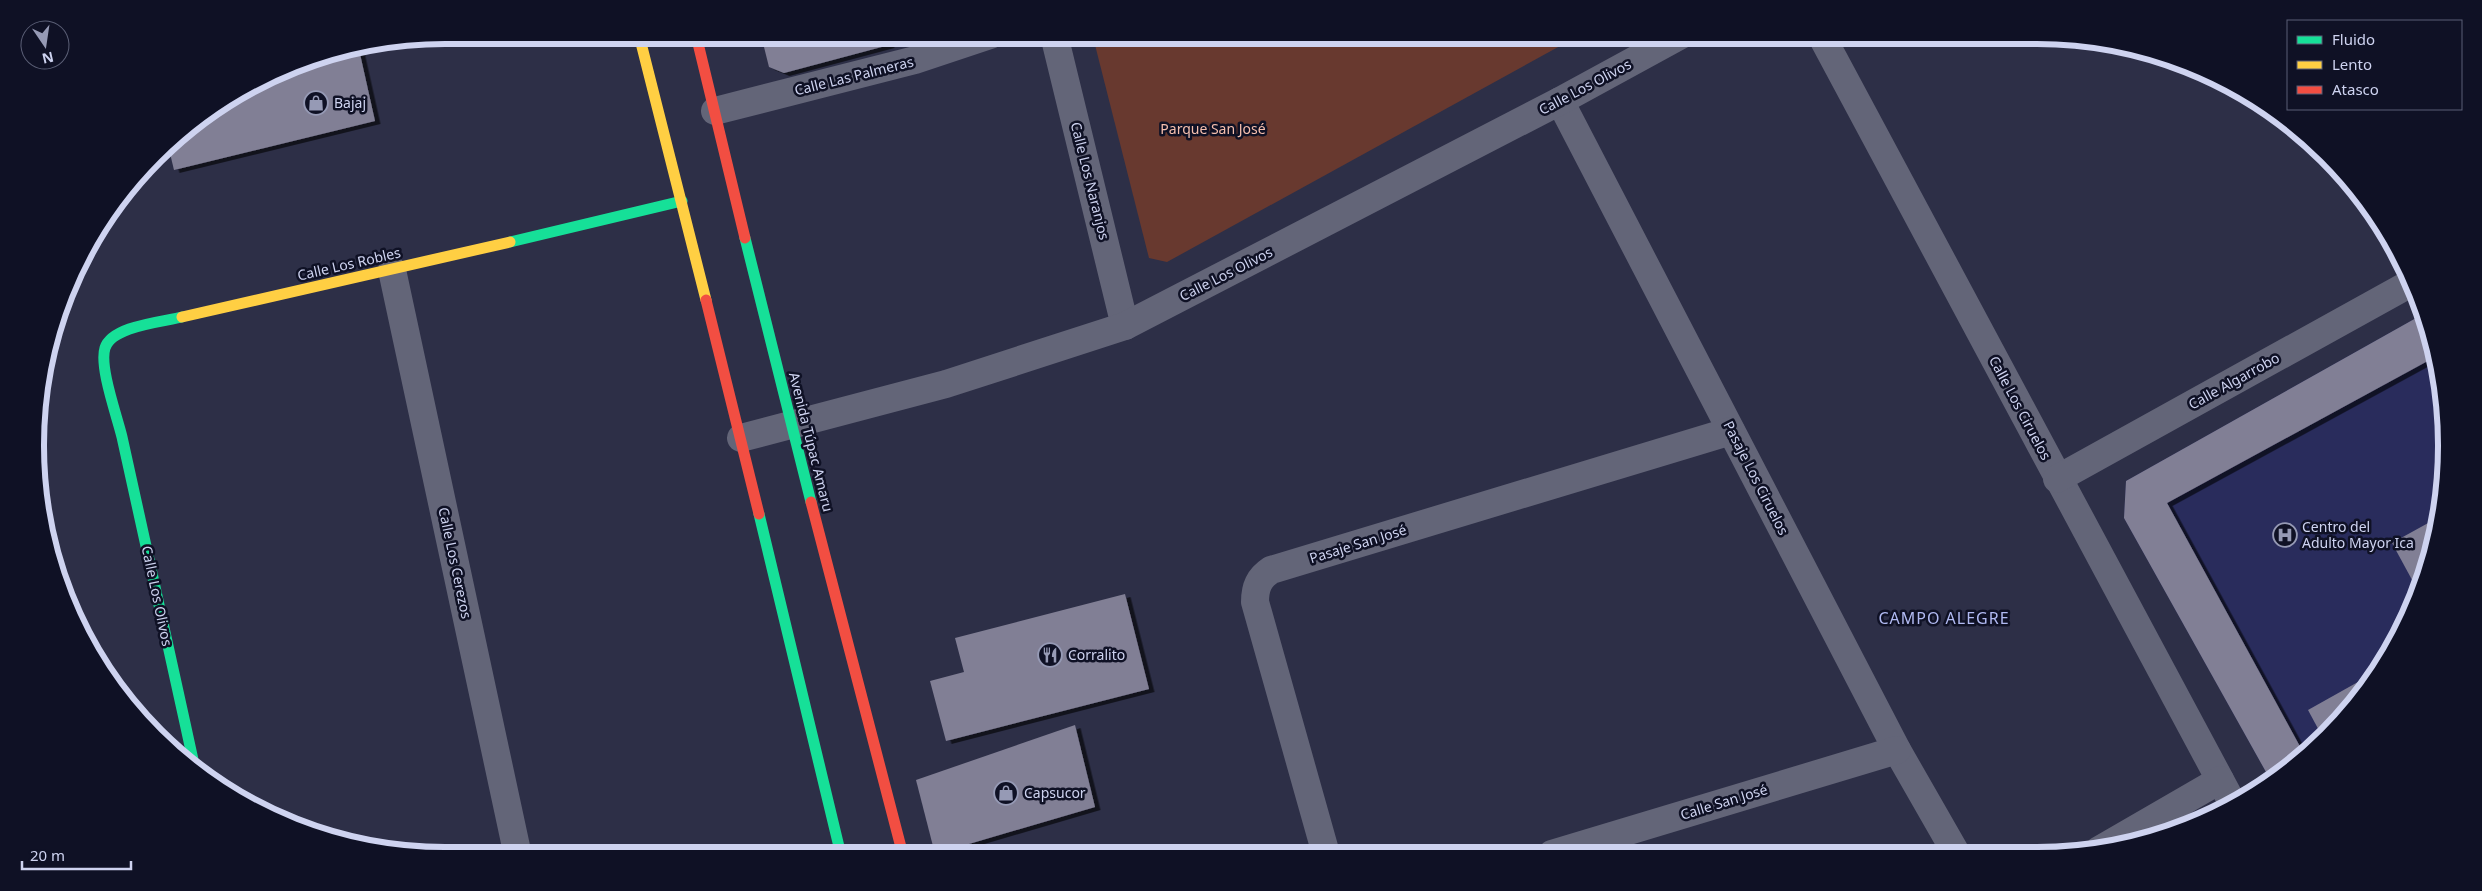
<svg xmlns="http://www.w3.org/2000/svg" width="2482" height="891" font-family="'Noto Sans',sans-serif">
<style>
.built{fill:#292c5c}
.green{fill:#68392f}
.building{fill:#817f95;filter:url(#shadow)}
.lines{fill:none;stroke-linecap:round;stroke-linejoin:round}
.street{stroke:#636578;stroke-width:28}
.fast{stroke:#16e098;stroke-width:11}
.slow{stroke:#ffcf43;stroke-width:11}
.jam{stroke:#f24e42;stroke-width:11}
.labels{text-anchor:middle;stroke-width:5;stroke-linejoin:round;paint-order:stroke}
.street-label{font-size:14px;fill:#ced3f0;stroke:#0f1125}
.poi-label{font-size:14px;fill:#ced3f0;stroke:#0f1125;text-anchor:start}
.park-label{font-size:14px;fill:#f5bfae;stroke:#0f1125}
.quarter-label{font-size:16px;letter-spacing:1px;fill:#b1baf2;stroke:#0f1125}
.rim{fill:none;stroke:#ced3f0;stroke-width:6}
</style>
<defs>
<filter id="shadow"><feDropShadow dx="5.5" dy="3" stdDeviation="0" flood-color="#0009"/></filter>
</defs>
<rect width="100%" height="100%" fill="#2d2f47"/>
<polygon class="built" points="2425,313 2443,392 2446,472 2433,551 2392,651 2316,744 2266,772 2124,518 2126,481"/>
<g class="green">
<polygon points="1094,35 1580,35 1167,262 1149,258 1093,37"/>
<polygon points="2316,744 2307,754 2270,779 2266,772"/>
</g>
<g class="building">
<polygon points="761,35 886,35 889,45 784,73 769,67"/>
<polygon points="358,45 375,121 174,170 168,145 175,137 289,66"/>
<polygon points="2425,313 2435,357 2167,503 2303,752 2266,772 2124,518 2126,481"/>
<polygon points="2439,517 2433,551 2417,589 2392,543"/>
<polygon points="1125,594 1149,689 946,741 930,681 964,672 955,638"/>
<polygon points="2374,673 2322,736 2308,710"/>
<polygon points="1075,725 1095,807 935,854 916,780"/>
</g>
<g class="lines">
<g class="street">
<polyline points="1054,35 1125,326"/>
<polyline points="1821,35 2233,804"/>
<polyline points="1560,101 1897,750 1956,853"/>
<polyline points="715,111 915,60 990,35"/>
<polyline points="392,270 518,856"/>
<polyline points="741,438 946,384 1125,326 1560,101 1681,35"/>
<polyline points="2057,479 2411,283"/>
<polyline points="2099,850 2220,780"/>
<path d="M1326,854L1255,602C1255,587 1259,578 1271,570L1731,431"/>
<polyline points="1552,854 1897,750"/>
</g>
<g class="fast">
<polyline points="745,238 811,502"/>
<polyline points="510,242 682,201"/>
<path d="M182,317C162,322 112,326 105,348C99,367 117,416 122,437C146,547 171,658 195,769"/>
<polyline points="759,514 841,855"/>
</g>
<g class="slow">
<polyline points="639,35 706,300"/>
<polyline points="182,317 510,242"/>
</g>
<g class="jam">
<polyline points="696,35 745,238"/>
<polyline points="706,300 759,514"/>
<polyline points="811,502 903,855"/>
</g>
</g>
<defs>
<g id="shop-ring" transform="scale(1.25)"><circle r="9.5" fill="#0f1125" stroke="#969ab5" stroke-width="1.5"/><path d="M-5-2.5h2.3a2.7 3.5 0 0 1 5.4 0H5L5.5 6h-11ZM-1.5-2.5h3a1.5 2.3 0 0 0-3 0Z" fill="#969ab5"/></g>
<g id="hospital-ring" transform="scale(1.25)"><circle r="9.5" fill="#0f1125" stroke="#969ab5" stroke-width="1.5"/><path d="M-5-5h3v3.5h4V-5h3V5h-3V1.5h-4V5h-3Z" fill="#969ab5"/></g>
<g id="restaurant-ring" transform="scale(1.25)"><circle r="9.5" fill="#0f1125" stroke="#969ab5" stroke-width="1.5"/><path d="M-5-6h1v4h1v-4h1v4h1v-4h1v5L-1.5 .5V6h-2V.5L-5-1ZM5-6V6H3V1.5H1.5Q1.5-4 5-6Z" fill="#969ab5"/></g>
</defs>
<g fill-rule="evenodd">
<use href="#shop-ring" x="316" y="103"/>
<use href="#hospital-ring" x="2285" y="535"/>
<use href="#restaurant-ring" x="1050" y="655"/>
<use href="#shop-ring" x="1006" y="793"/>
</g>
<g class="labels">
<g class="street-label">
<text transform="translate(854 76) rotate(-14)" y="5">Calle Las Palmeras</text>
<text transform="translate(1585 87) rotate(-28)" y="5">Calle Los Olivos</text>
<text transform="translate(1090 181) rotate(76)" y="5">Calle Los Naranjos</text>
<text transform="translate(349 264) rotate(-13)" y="5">Calle Los Robles</text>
<text transform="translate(1226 274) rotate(-27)" y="5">Calle Los Olivos</text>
<text transform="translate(2234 381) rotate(-29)" y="5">Calle Algarrobo</text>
<text transform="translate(2020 408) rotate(62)" y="5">Calle Los Ciruelos</text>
<text transform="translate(811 442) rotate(76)" y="5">Avenida Túpac Amaru</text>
<text transform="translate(1756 478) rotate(63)" y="5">Pasaje Los Ciruelos</text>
<text transform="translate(1358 544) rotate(-17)" y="5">Pasaje San José</text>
<text transform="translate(455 563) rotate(78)" y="5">Calle Los Cerezos</text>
<text transform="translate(157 596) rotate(78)" y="5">Calle Los Olivos</text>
<text transform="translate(1724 802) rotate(-17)" y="5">Calle San José</text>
</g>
<g class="poi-label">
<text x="334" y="108">Bajaj</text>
<text x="2302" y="532">Centro del<tspan x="2302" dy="16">Adulto Mayor Ica</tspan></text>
<text x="1068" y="660">Corralito</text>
<text x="1024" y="798">Capsucor</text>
</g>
<g class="park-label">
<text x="1213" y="134">Parque San José</text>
</g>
<g class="quarter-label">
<text x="1944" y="624">CAMPO ALEGRE</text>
</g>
</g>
<path d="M0 0H2482V891H0ZM445 44H2037A401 401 0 0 1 2438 445V446A401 401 0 0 1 2037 847H445A401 401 0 0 1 44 446V445A401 401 0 0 1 445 44Z" fill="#0f1125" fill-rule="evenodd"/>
<path class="rim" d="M445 44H2037A401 401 0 0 1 2438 445V446A401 401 0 0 1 2037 847H445A401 401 0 0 1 44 446V445A401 401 0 0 1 445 44Z"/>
<rect x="2287" y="20" width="175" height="90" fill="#0f1125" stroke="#5b5f76"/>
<rect x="2297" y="36" width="25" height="8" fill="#16e098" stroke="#5b5f76"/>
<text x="2332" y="45" font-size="15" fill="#ced3f0">Fluido</text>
<rect x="2297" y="61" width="25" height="8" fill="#ffcf43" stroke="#5b5f76"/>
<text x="2332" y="70" font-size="15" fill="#ced3f0">Lento</text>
<rect x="2297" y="86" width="25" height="8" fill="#f24e42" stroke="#5b5f76"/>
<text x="2332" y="95" font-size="15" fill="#ced3f0">Atasco</text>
<g transform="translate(45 45) rotate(167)"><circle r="24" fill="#0f1125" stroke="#5b5f76"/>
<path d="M0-4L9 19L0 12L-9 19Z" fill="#969ab5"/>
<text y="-8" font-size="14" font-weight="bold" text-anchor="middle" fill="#ced3f0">N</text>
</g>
<path d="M22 861v8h109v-8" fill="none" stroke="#ced3f0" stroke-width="2.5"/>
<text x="30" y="861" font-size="15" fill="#ced3f0" stroke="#0f1125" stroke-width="4" paint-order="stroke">20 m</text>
</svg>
